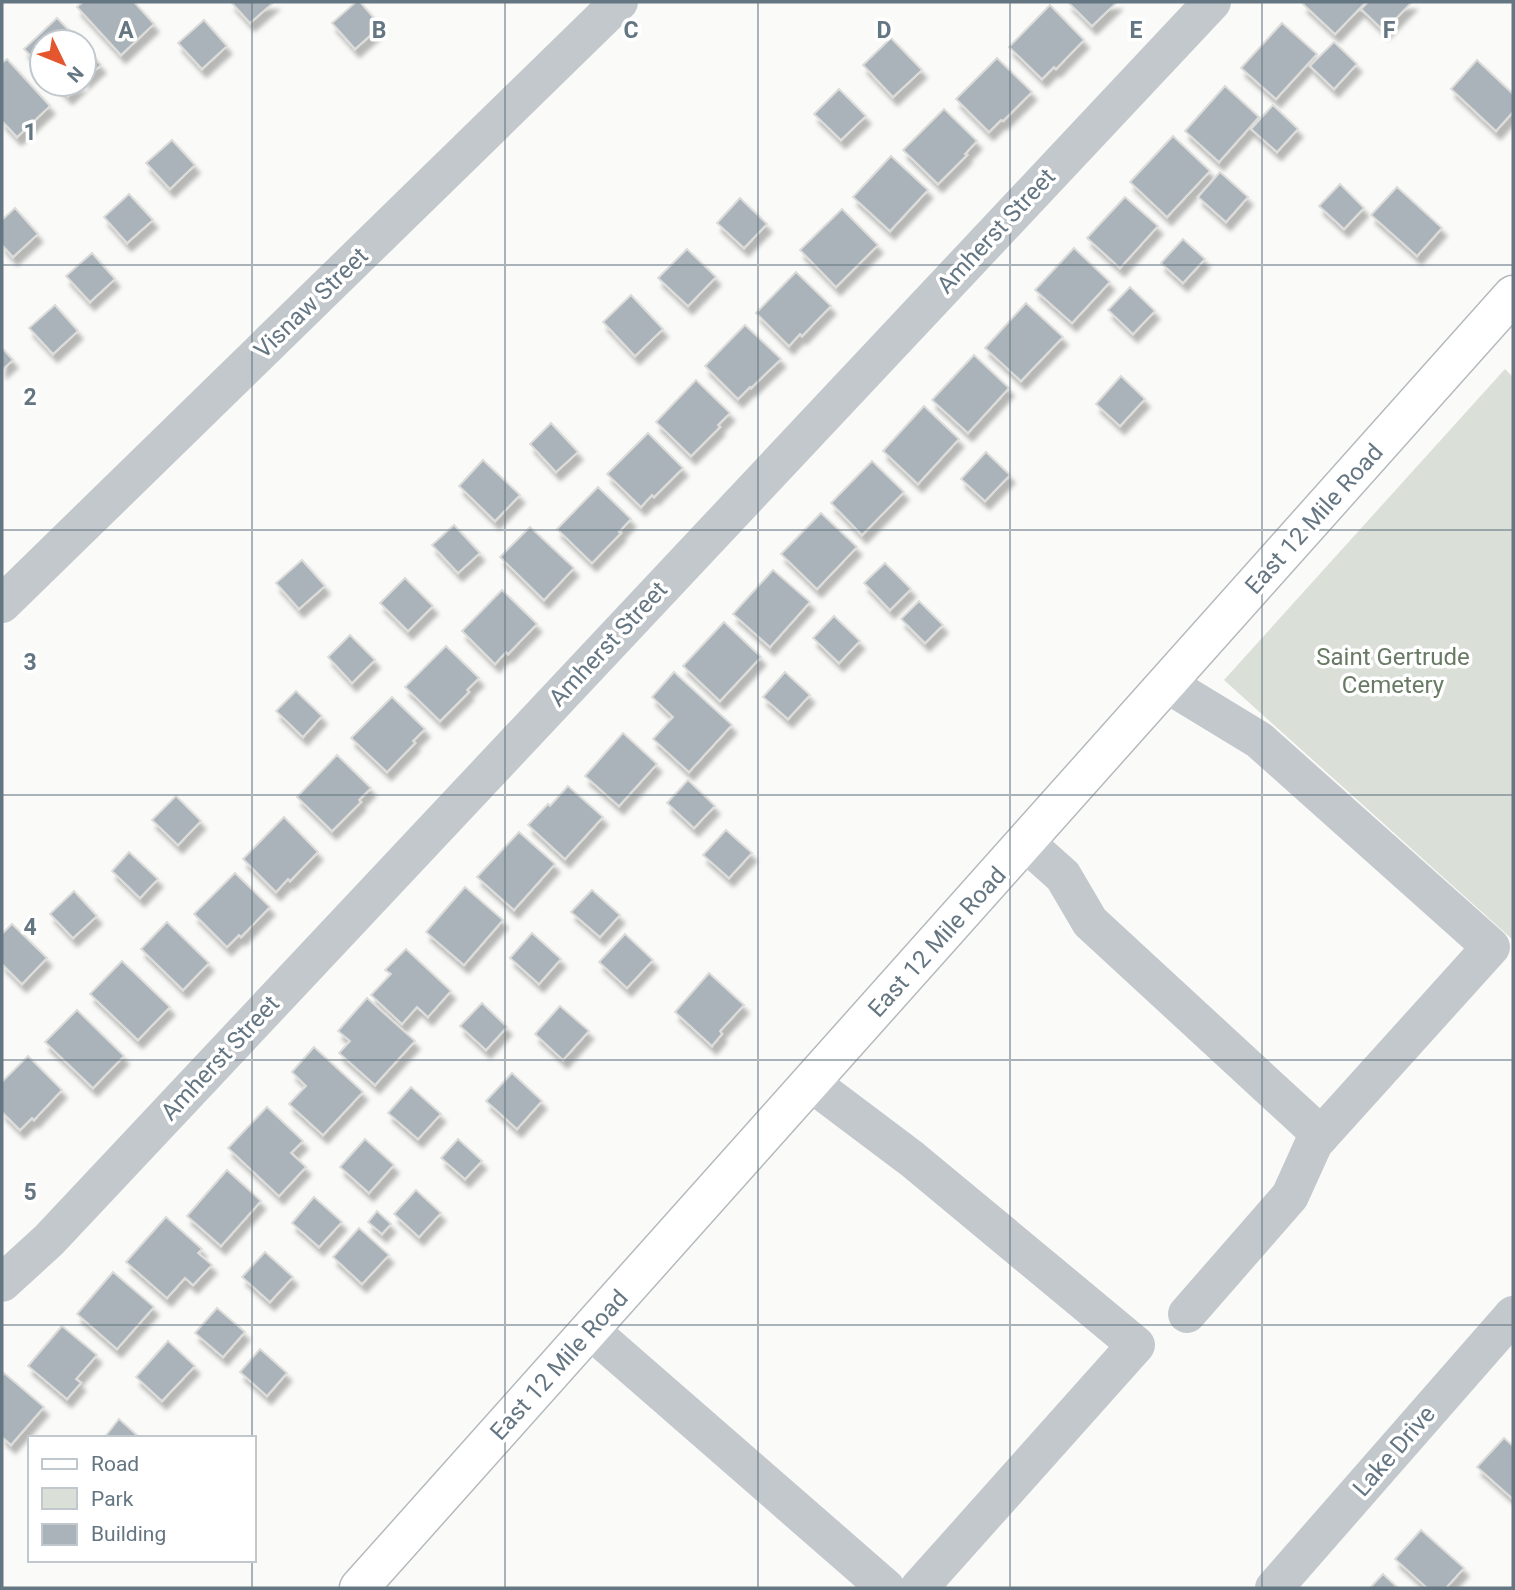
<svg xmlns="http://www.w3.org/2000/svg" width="1515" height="1590" font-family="Roboto,sans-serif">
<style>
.green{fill:#dadfd7}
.building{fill:#aab3b9;stroke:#dcdcda;stroke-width:2;filter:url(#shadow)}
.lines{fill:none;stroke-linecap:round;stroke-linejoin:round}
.major-casing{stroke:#b5babe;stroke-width:41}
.minor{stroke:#c3c8cc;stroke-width:38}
.major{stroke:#fff;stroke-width:38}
.grid{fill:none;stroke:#657683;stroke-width:2;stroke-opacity:0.55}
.labels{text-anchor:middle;stroke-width:7;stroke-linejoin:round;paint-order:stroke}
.street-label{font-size:24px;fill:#657683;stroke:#fff}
.park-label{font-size:24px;fill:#687a64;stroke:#fff}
.grid-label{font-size:23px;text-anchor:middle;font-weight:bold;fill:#657683;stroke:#fff;stroke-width:7;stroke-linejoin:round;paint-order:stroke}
</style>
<defs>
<filter id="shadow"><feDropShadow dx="4.5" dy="8" stdDeviation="2" flood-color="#0004"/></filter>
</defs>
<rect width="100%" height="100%" fill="#fafaf8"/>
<polygon class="green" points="1505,369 1513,377 1513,940 1224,680"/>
<g class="building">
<polygon points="83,2 134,2 154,24 121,55 77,7"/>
<polygon points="231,2 274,2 250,23"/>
<polygon points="356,2 360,2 381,26 355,49 332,23"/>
<polygon points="1068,2 1117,2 1092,26"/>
<polygon points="1305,2 1366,2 1335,34 1303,4"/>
<polygon points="1368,2 1412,2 1384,31 1361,9"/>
<polygon points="1050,5 1084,40 1056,69 1054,67 1042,79 1009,47"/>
<polygon points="57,18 80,42 42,42 42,68 24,49"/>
<polygon points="204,20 227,46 202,69 178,43"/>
<polygon points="1282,23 1317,54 1276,99 1241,68"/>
<polygon points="891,38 922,70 893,97 863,65"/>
<polygon points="1334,42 1357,64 1334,89 1310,66"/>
<polygon points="84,47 101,65 84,81"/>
<polygon points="997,58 1032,92 1003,121 1001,120 989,132 956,99"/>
<polygon points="7,59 50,106 17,137 2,121 2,63"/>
<polygon points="1477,60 1513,94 1513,112 1496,131 1451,89"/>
<polygon points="56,84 81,84 68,96"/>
<polygon points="1225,86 1259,117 1219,162 1185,131"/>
<polygon points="839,89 866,116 841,140 814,114"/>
<polygon points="1273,105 1298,129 1277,152 1251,129"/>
<polygon points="944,109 977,141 965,154 967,155 938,184 903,150"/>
<polygon points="1173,136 1210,171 1167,217 1130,182"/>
<polygon points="172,140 195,165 170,189 146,163"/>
<polygon points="891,156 928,190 890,231 853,197"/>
<polygon points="1220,172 1248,197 1226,222 1198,197"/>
<polygon points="1340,184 1364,208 1344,229 1319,206"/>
<polygon points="1397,187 1442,228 1417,256 1371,215"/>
<polygon points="129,194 153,220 127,243 104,217"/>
<polygon points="1125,197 1158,226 1120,268 1087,238"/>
<polygon points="740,198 767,224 744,248 717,223"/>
<polygon points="15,208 38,234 13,257 2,245 2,220"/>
<polygon points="842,209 878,245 836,287 800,250"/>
<polygon points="1183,239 1205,259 1183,283 1161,263"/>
<polygon points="1074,248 1110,282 1072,323 1035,290"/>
<polygon points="687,249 716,277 688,306 658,278"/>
<polygon points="92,253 115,279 90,302 66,276"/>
<polygon points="796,272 831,306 802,336 800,334 789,346 756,313"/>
<polygon points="1130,287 1155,311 1133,334 1108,310"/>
<polygon points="631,295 663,329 635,356 603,322"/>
<polygon points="1026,303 1063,337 1021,381 985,348"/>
<polygon points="55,305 78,331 53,354 29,328"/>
<polygon points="745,325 781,359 751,388 750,387 738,399 705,366"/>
<polygon points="2,348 13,360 2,370"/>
<polygon points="974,355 1009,388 968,433 932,400"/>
<polygon points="1121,376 1145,399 1120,426 1096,404"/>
<polygon points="696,380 730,413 718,425 720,427 691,456 656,422"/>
<polygon points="924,406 959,439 918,484 883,451"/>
<polygon points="551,423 578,452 556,472 530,444"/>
<polygon points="648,433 683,468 654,497 652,495 641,507 607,474"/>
<polygon points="986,452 1010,475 985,501 961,479"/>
<polygon points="483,460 520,495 495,521 459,486"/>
<polygon points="872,461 904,492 862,535 831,503"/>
<polygon points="598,487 631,519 619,532 621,533 592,563 557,529"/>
<polygon points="821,513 857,547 817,589 781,554"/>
<polygon points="454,525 480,553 458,573 432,545"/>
<polygon points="530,527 574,568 544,600 500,557"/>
<polygon points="302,560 325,586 299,609 276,583"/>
<polygon points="885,563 911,589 890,610 864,583"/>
<polygon points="773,570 810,602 770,647 733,614"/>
<polygon points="405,578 433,606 408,631 380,603"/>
<polygon points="502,590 537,624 508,654 506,652 495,664 462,631"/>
<polygon points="919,601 943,625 925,643 901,619"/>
<polygon points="834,616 860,641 839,663 813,638"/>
<polygon points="724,622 761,657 720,701 683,666"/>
<polygon points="350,635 375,660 352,683 328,657"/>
<polygon points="446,646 479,678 467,690 469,692 440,721 405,687"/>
<polygon points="674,672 732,725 689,772 653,739 673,717 652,697"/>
<polygon points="785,672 810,695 788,719 763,697"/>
<polygon points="296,691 322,716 303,737 276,711"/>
<polygon points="392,697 425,729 413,741 415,743 387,772 351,738"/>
<polygon points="623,733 657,764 619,806 585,776"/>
<polygon points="337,755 371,788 359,800 361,802 332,831 297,797"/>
<polygon points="688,780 715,806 694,828 667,803"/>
<polygon points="568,786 603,817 565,859 528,825 548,804 550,806"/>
<polygon points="176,796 201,821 178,845 152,820"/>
<polygon points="284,817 318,852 290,881 288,879 276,892 243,859"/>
<polygon points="726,830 752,853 729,878 703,855"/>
<polygon points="519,832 555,864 514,910 477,877"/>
<polygon points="129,852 158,879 140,898 112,871"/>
<polygon points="235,873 270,907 241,937 239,935 227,947 194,914"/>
<polygon points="465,887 503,920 464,965 426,932"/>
<polygon points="592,890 620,915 600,937 571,912"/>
<polygon points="74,891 97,916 73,938 50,914"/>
<polygon points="167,922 209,963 183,990 141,949"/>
<polygon points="12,924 47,958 22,984 2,964 2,934"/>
<polygon points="532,933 561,959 539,984 510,958"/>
<polygon points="625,934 653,960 627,988 599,962"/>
<polygon points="406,949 451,991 428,1017 417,1007 402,1024 371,995 391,974 385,970"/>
<polygon points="122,961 170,1007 138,1040 90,994"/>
<polygon points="709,973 744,1005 720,1031 722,1034 712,1046 675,1012"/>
<polygon points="367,998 415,1041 375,1085 339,1053 350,1041 338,1031"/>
<polygon points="482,1003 507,1027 486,1050 460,1026"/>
<polygon points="560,1006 589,1031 563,1060 535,1034"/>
<polygon points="77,1010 124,1056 93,1088 45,1042"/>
<polygon points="314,1047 363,1092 323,1135 289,1104 306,1086 292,1072"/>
<polygon points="28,1056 62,1090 34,1120 32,1118 20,1130 2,1112 2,1082"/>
<polygon points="512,1073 542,1101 517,1129 486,1101"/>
<polygon points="411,1087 441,1114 418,1139 388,1113"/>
<polygon points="267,1107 303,1141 291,1153 306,1167 279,1196 228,1148"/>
<polygon points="365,1139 394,1165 369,1193 340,1167"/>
<polygon points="458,1139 482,1161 465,1179 441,1158"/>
<polygon points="227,1170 261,1201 221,1246 187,1216"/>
<polygon points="416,1190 441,1213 419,1237 394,1214"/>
<polygon points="314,1197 342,1222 319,1247 292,1223"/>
<polygon points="377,1211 391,1224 382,1234 368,1222"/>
<polygon points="166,1217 202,1249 198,1253 212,1265 193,1285 185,1278 167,1298 126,1262"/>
<polygon points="359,1228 389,1255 362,1284 333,1257"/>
<polygon points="265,1252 293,1277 270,1302 242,1277"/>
<polygon points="113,1272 154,1307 117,1349 77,1314"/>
<polygon points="217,1308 245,1332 223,1357 195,1333"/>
<polygon points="62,1326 97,1355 76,1379 81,1383 67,1399 28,1366"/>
<polygon points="168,1341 195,1366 162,1401 136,1377"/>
<polygon points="260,1349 287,1373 267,1396 240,1372"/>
<polygon points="4,1373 44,1407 11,1445 2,1437 2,1376"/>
<polygon points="119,1419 140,1438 104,1438"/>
<polygon points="1504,1438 1513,1446 1513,1499 1477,1467"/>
<polygon points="1421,1530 1464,1568 1446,1588 1427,1588 1395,1559"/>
<polygon points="1383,1574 1398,1588 1370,1588"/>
</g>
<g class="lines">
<g class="major-casing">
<polyline id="major" points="359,1588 1513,295"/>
</g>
<g class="minor">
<polyline points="2,604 619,2"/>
<polyline points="1167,684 1259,740 1491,947 1314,1143 1290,1196 1187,1314"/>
<polyline points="1025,842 1063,876 1090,922 1321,1135"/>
<polyline points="811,1083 912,1159 1136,1345 919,1588"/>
<polyline points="2,1283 49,1240 1212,2"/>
<polyline points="590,1330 886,1588"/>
<polyline points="1274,1588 1513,1315"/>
</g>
<use href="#major" class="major"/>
</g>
<path class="grid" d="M252,2V1438M505,2V1588M758,2V1588M1010,2V1588M1262,2V1588M2,265H1513M2,530H1513M2,795H1513M2,1060H1513M2,1325H1513M252,1560V1588"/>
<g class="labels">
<g class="street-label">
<text transform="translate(996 231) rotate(-47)" y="8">Amherst Street</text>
<text transform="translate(311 303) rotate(-44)" y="8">Visnaw Street</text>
<text transform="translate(1314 519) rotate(-48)" y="8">East 12 Mile Road</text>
<text transform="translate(608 644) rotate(-47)" y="8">Amherst Street</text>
<text transform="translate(937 942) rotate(-48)" y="8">East 12 Mile Road</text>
<text transform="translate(220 1058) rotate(-47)" y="8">Amherst Street</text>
<text transform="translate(559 1365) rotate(-48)" y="8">East 12 Mile Road</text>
<text transform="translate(1394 1451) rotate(-49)" y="8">Lake Drive</text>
</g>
<g class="park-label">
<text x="1393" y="665">Saint Gertrude<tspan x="1393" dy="28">Cemetery</tspan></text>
</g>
</g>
<g class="grid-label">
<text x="126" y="38">A</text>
<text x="379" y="38">B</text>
<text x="631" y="38">C</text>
<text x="884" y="38">D</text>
<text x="1136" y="38">E</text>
<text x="1389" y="38">F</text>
<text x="30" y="140">1</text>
<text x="30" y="405">2</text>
<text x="30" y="670">3</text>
<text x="30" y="935">4</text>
<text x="30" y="1200">5</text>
</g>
<rect width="1515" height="1590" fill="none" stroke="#657683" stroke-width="7"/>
<rect x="28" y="1436" width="228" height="126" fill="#ffffff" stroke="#c1c8cd" stroke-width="2"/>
<rect x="42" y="1459" width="35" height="10" fill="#ffffff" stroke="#c1c8cd" stroke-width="2"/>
<text x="91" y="1471" font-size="21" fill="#657683">Road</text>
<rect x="42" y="1488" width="35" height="21" fill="#dadfd7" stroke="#c1c8cd" stroke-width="2"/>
<text x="91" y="1506" font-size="21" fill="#657683">Park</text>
<rect x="42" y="1524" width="35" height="21" fill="#aab3b9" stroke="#c1c8cd" stroke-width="2"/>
<text x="91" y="1541" font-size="21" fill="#657683">Building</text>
<g transform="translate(63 63) rotate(133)"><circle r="33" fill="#ffffff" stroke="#c1c8cd" stroke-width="2"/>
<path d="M0-5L12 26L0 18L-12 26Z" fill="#e4572e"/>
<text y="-10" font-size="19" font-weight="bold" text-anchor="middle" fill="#657683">N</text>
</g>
</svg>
